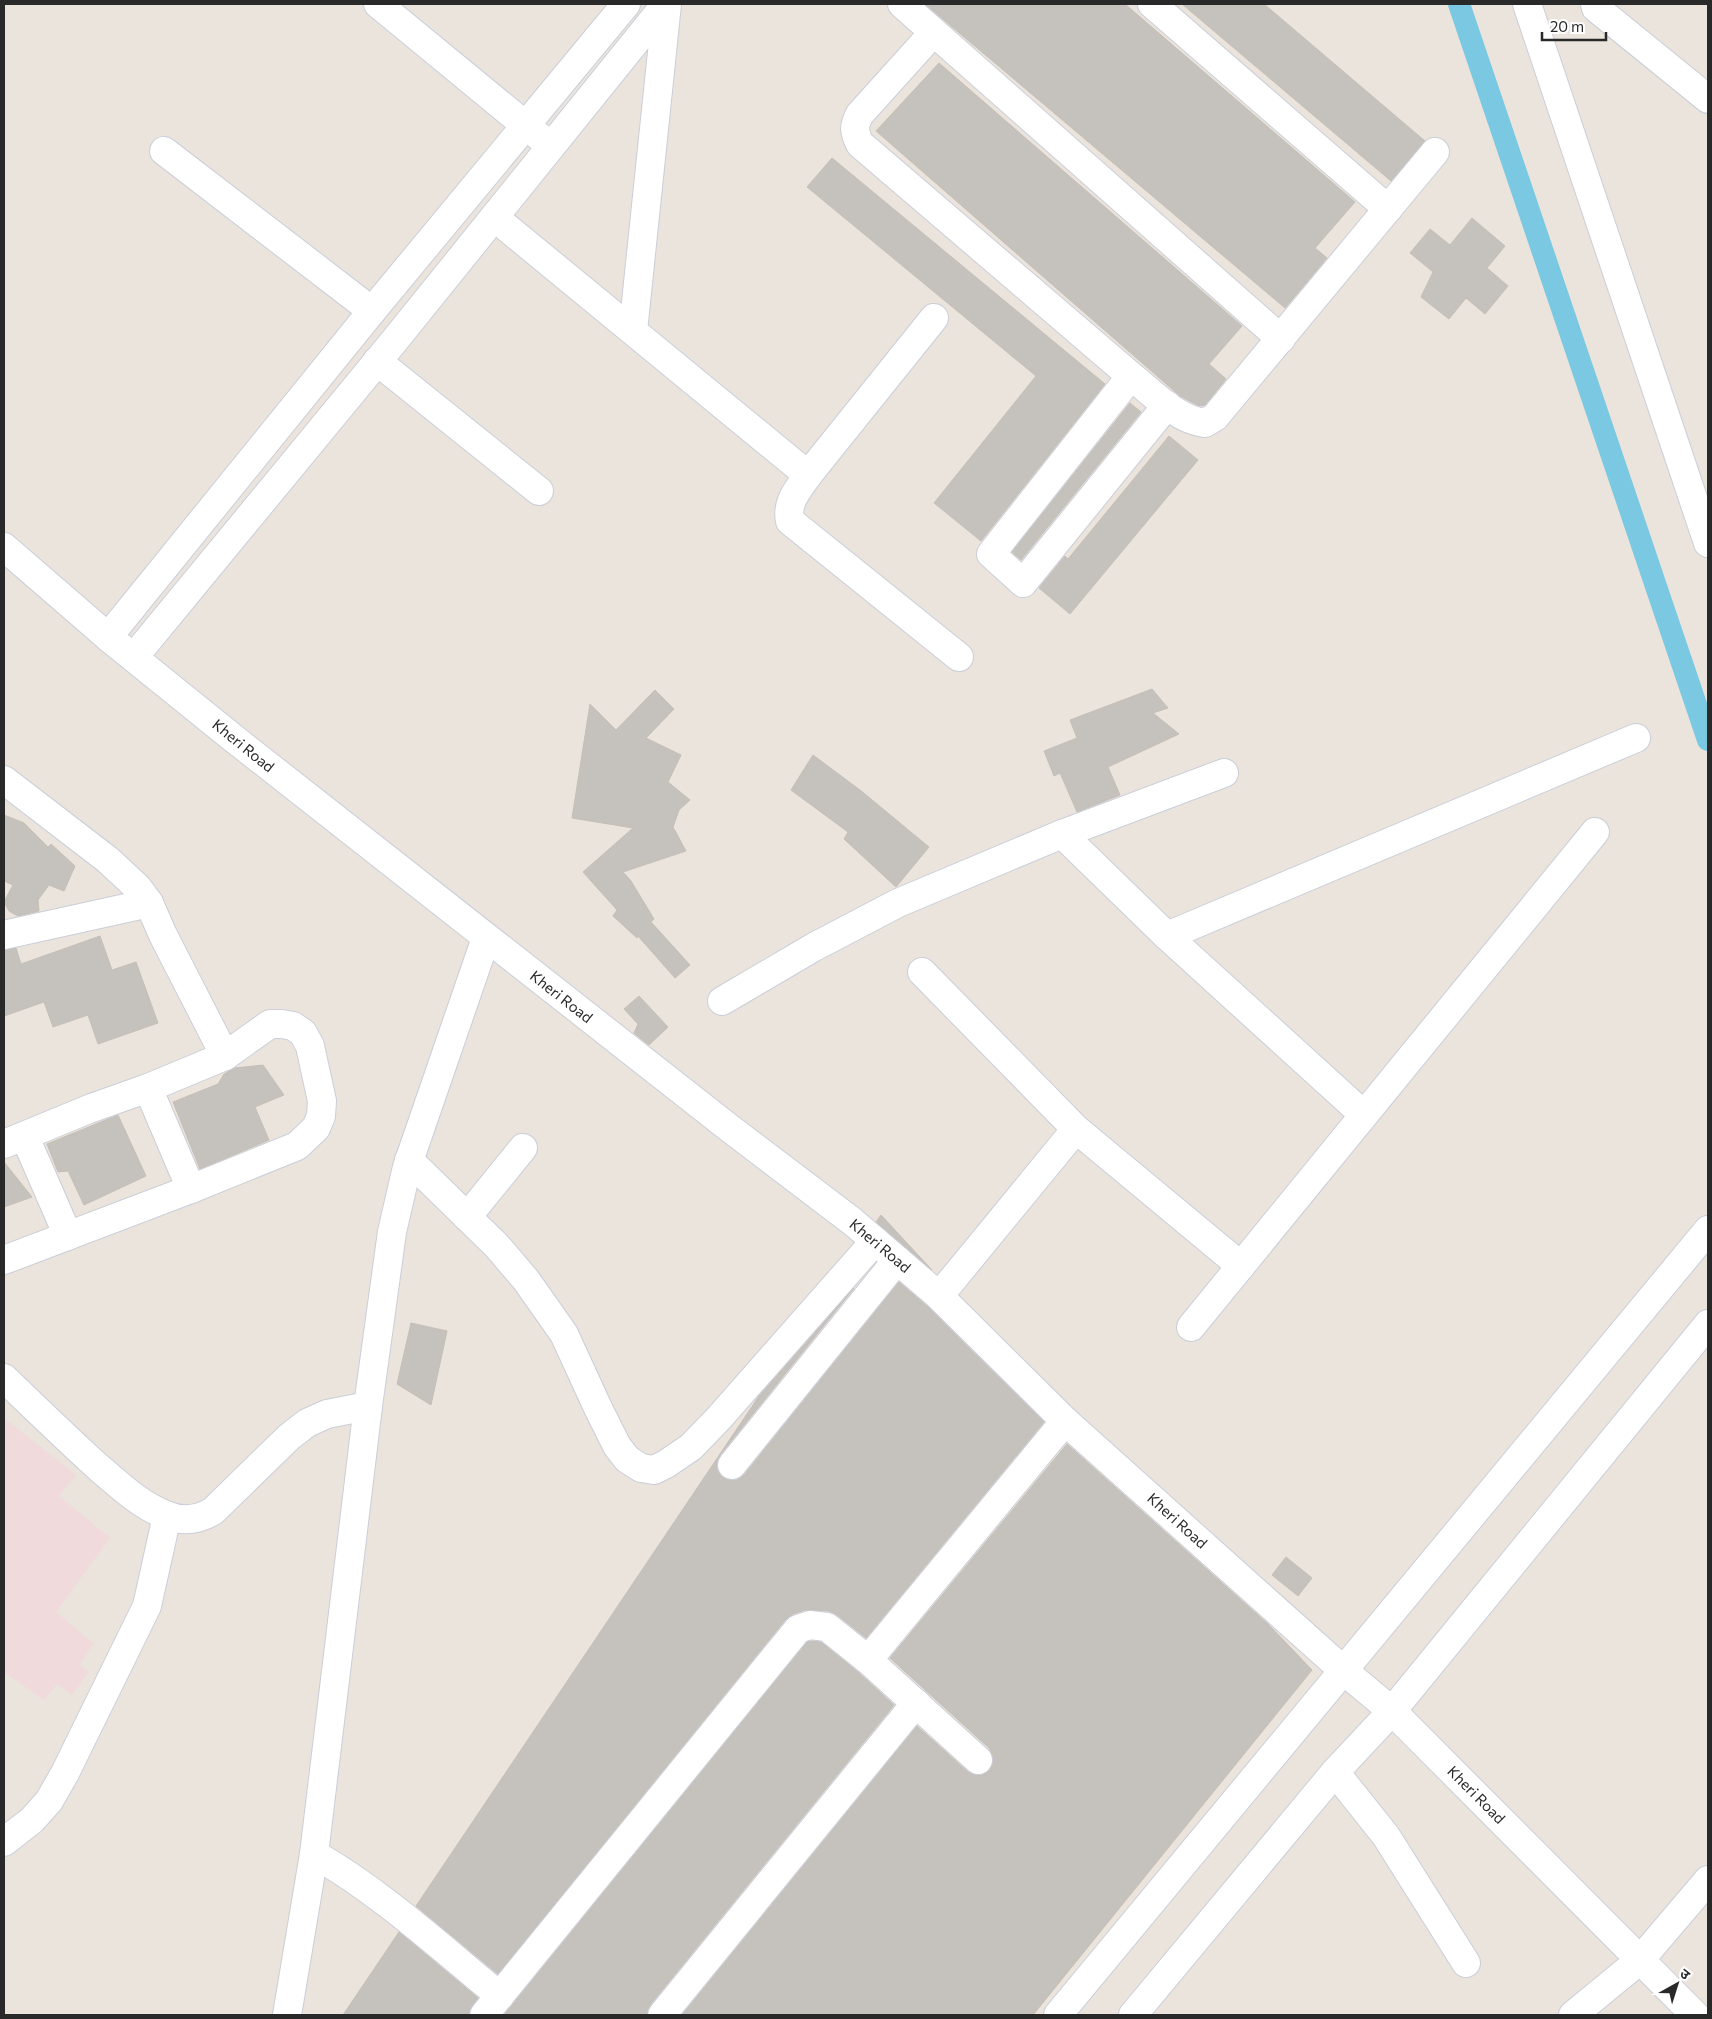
<svg xmlns="http://www.w3.org/2000/svg" width="1712" height="2019" font-family="Commissioner,'Noto Sans Devanagari',sans-serif">
<style>
.medical{fill:#f0dadc}
.lines{fill:none;stroke-linecap:round;stroke-linejoin:round}
.canal{stroke:#7ac8e1;stroke-width:22}
.building{fill:#c5c1bc;stroke:#c5bfb6}
.minor-casing{stroke:#cbced9;stroke-width:30}
.minor{stroke:#fff;stroke-width:28}
.labels{text-anchor:middle;stroke-width:4;stroke-linejoin:round;paint-order:stroke}
.street-label{font-size:15px;fill:#292929;stroke:#fff}
</style>
<rect width="100%" height="100%" fill="#eae4dc"/>
<polygon class="medical" points="4,1418 76,1475 59,1496 110,1538 56,1612 94,1644 79,1665 89,1672 72,1695 57,1684 44,1700 4,1672"/>
<g class="lines">
<polyline class="canal" points="1459,4 1708,740"/>
</g>
<g class="building">
<polygon points="925,4 1125,4 1355,202 1315,248 1327,258 1285,308"/>
<polygon points="1182,4 1264,4 1425,141 1391,181"/>
<polygon points="939,63 1242,326 1209,364 1226,379 1205,405 1199,406 1180,396 876,131"/>
<polygon points="832,158 1105,384 981,541 934,503 1036,376 807,187"/>
<polygon points="1472,218 1505,246 1487,268 1508,286 1485,314 1466,298 1449,319 1421,297 1433,272 1410,253 1430,229 1450,245"/>
<polygon points="1130,403 1141,412 1021,560 1012,552"/>
<polygon points="1169,436 1198,460 1070,614 1039,588 1065,556 1068,559"/>
<polygon points="1152,689 1168,708 1153,713 1179,734 1108,767 1120,795 1077,812 1060,773 1054,776 1044,751 1077,738 1070,720"/>
<polygon points="655,690 674,709 646,738 681,755 668,782 690,800 679,810 673,827 686,851 623,872 631,881 654,919 651,922 690,965 675,978 638,936 637,938 613,916 617,910 583,872 633,828 572,818 590,704 616,730"/>
<polygon points="813,755 860,790 929,847 896,887 844,839 848,832 791,790"/>
<polygon points="4,815 24,823 48,847 51,844 75,866 64,891 49,885 38,900 39,911 18,916 9,911 4,902 13,885 4,881"/>
<polygon points="100,936 112,970 136,962 158,1023 98,1044 88,1015 53,1027 44,1002 4,1016 4,950 16,948 21,964"/>
<polygon points="639,996 668,1027 649,1045 634,1033 638,1024 624,1009"/>
<polygon points="263,1065 284,1095 255,1107 269,1140 200,1169 173,1102 218,1084 224,1074 235,1068"/>
<polygon points="118,1115 146,1176 84,1205 68,1171 58,1172 47,1144"/>
<polygon points="4,1162 32,1197 4,1207"/>
<polygon points="881,1215 932,1270 876,1222"/>
<polygon points="899,1282 928,1307 1044,1422 866,1638 837,1615 829,1611 805,1610 793,1614 786,1619 498,1974 416,1906 759,1396 854,1288 720,1455 717,1462 717,1470 722,1477 729,1480 737,1480 744,1475"/>
<polygon points="411,1323 447,1331 431,1405 397,1384"/>
<polygon points="1067,1444 1268,1624 1312,1670 1033,2015 682,2015 917,1726 968,1772 975,1775 982,1775 990,1770 993,1763 993,1756 989,1748 890,1658"/>
<polygon points="1286,1557 1312,1578 1298,1596 1272,1575"/>
<polygon points="812,1641 821,1642 858,1672 894,1705 650,2005 647,2015 504,2015 807,1642"/>
<polygon points="399,1932 478,1998 472,2006 469,2015 343,2015"/>
</g>
<g class="lines">
<g class="minor-casing">
<g id="minor">
<polyline points="378,4 541,138"/>
<polyline points="902,4 1281,339"/>
<polyline points="1152,4 1388,209"/>
<polyline points="1527,4 1708,543"/>
<polyline points="1595,4 1596,8 1708,99"/>
<path d="M933,33L860,114C853,126 854,132 860,144L1131,376C1153,393 1177,420 1205,423L1215,417L1435,152"/>
<polyline points="164,151 372,311"/>
<polyline points="494,217 808,475 934,318"/>
<polyline points="633,331 667,4"/>
<polyline points="377,361 539,491"/>
<polyline points="1131,376 991,554 1023,583 1167,405"/>
<path d="M808,475C798,490 786,502 790,521L959,657"/>
<polyline points="4,547 108,637 233,738 728,1127 853,1222 939,1296 1065,1421 1344,1671 1392,1711 1695,2015"/>
<polyline points="108,637 372,311 626,4"/>
<polyline points="134,657 395,340 666,4"/>
<polyline points="4,780 108,860 138,888 149,903 163,935 225,1056"/>
<polyline points="1062,834 1167,936 1364,1115"/>
<polyline points="4,935 149,903"/>
<polyline points="1167,936 1636,738"/>
<polyline points="922,972 1076,1129 1241,1266"/>
<polyline points="722,1001 814,947 898,903 1062,834 1224,773"/>
<polyline points="148,1088 191,1189"/>
<polyline points="25,1137 68,1236"/>
<polyline points="4,1144 89,1109 148,1088 225,1056 270,1024 282,1024 293,1026 303,1033 310,1046 322,1101 321,1116 316,1128 297,1146 191,1189 4,1260"/>
<polyline points="409,1160 497,1246 526,1280 564,1334 598,1408 617,1446 627,1459 641,1468 654,1470 666,1464 691,1447 719,1418 875,1241"/>
<polyline points="467,1217 523,1148"/>
<polyline points="939,1296 1076,1129"/>
<polyline points="1191,1327 1595,832"/>
<path d="M4,1378C35,1408 66,1438 98,1467C119,1485 140,1505 166,1515C182,1522 198,1520 213,1511L289,1437L307,1423L327,1414L368,1406"/>
<polyline points="732,1465 897,1260"/>
<polyline points="868,1660 1065,1421"/>
<polyline points="1335,1772 1386,1836 1466,1963"/>
<polyline points="4,1842 32,1820 49,1801 65,1773 147,1606 167,1516"/>
<path d="M314,1854C382,1893 440,1947 500,1996"/>
<polyline points="287,2015 314,1854 368,1406 392,1232 407,1167 486,938"/>
<polyline points="484,2015 798,1629 810,1625 827,1627 868,1660 978,1760"/>
<polyline points="662,2015 916,1703"/>
<polyline points="1058,2015 1708,1230"/>
<polyline points="1133,2015 1335,1772 1392,1711 1708,1324"/>
<polyline points="1573,2015 1640,1960 1708,1880"/>
</g>
</g>
<use href="#minor" class="minor"/>
</g>
<g class="labels">
<g class="street-label">
<text transform="translate(243 746) rotate(39)" y="5">Kheri Road</text>
<text transform="translate(561 997) rotate(38)" y="5">Kheri Road</text>
<text transform="translate(880 1246) rotate(40)" y="5">Kheri Road</text>
<text transform="translate(1177 1521) rotate(42)" y="5">Kheri Road</text>
<text transform="translate(1476 1795) rotate(45)" y="5">Kheri Road</text>
</g>
</g>
<rect width="1712" height="2019" fill="none" stroke="#292929" stroke-width="10"/>
<g transform="translate(1677 1984) rotate(39)" stroke="#ffffff" stroke-width="4" paint-order="stroke">
<path d="M0-4L9 19L0 12L-9 19Z" fill="#292929"/>
<text y="-8" font-size="14" font-weight="bold" text-anchor="middle" fill="#292929">उ</text>
</g>
<path d="M1542 32v8h64v-8" fill="none" stroke="#292929" stroke-width="2.5"/>
<text x="1550" y="32" font-size="15" fill="#292929" stroke="#ffffff" stroke-width="4" paint-order="stroke">20 m</text>
</svg>
